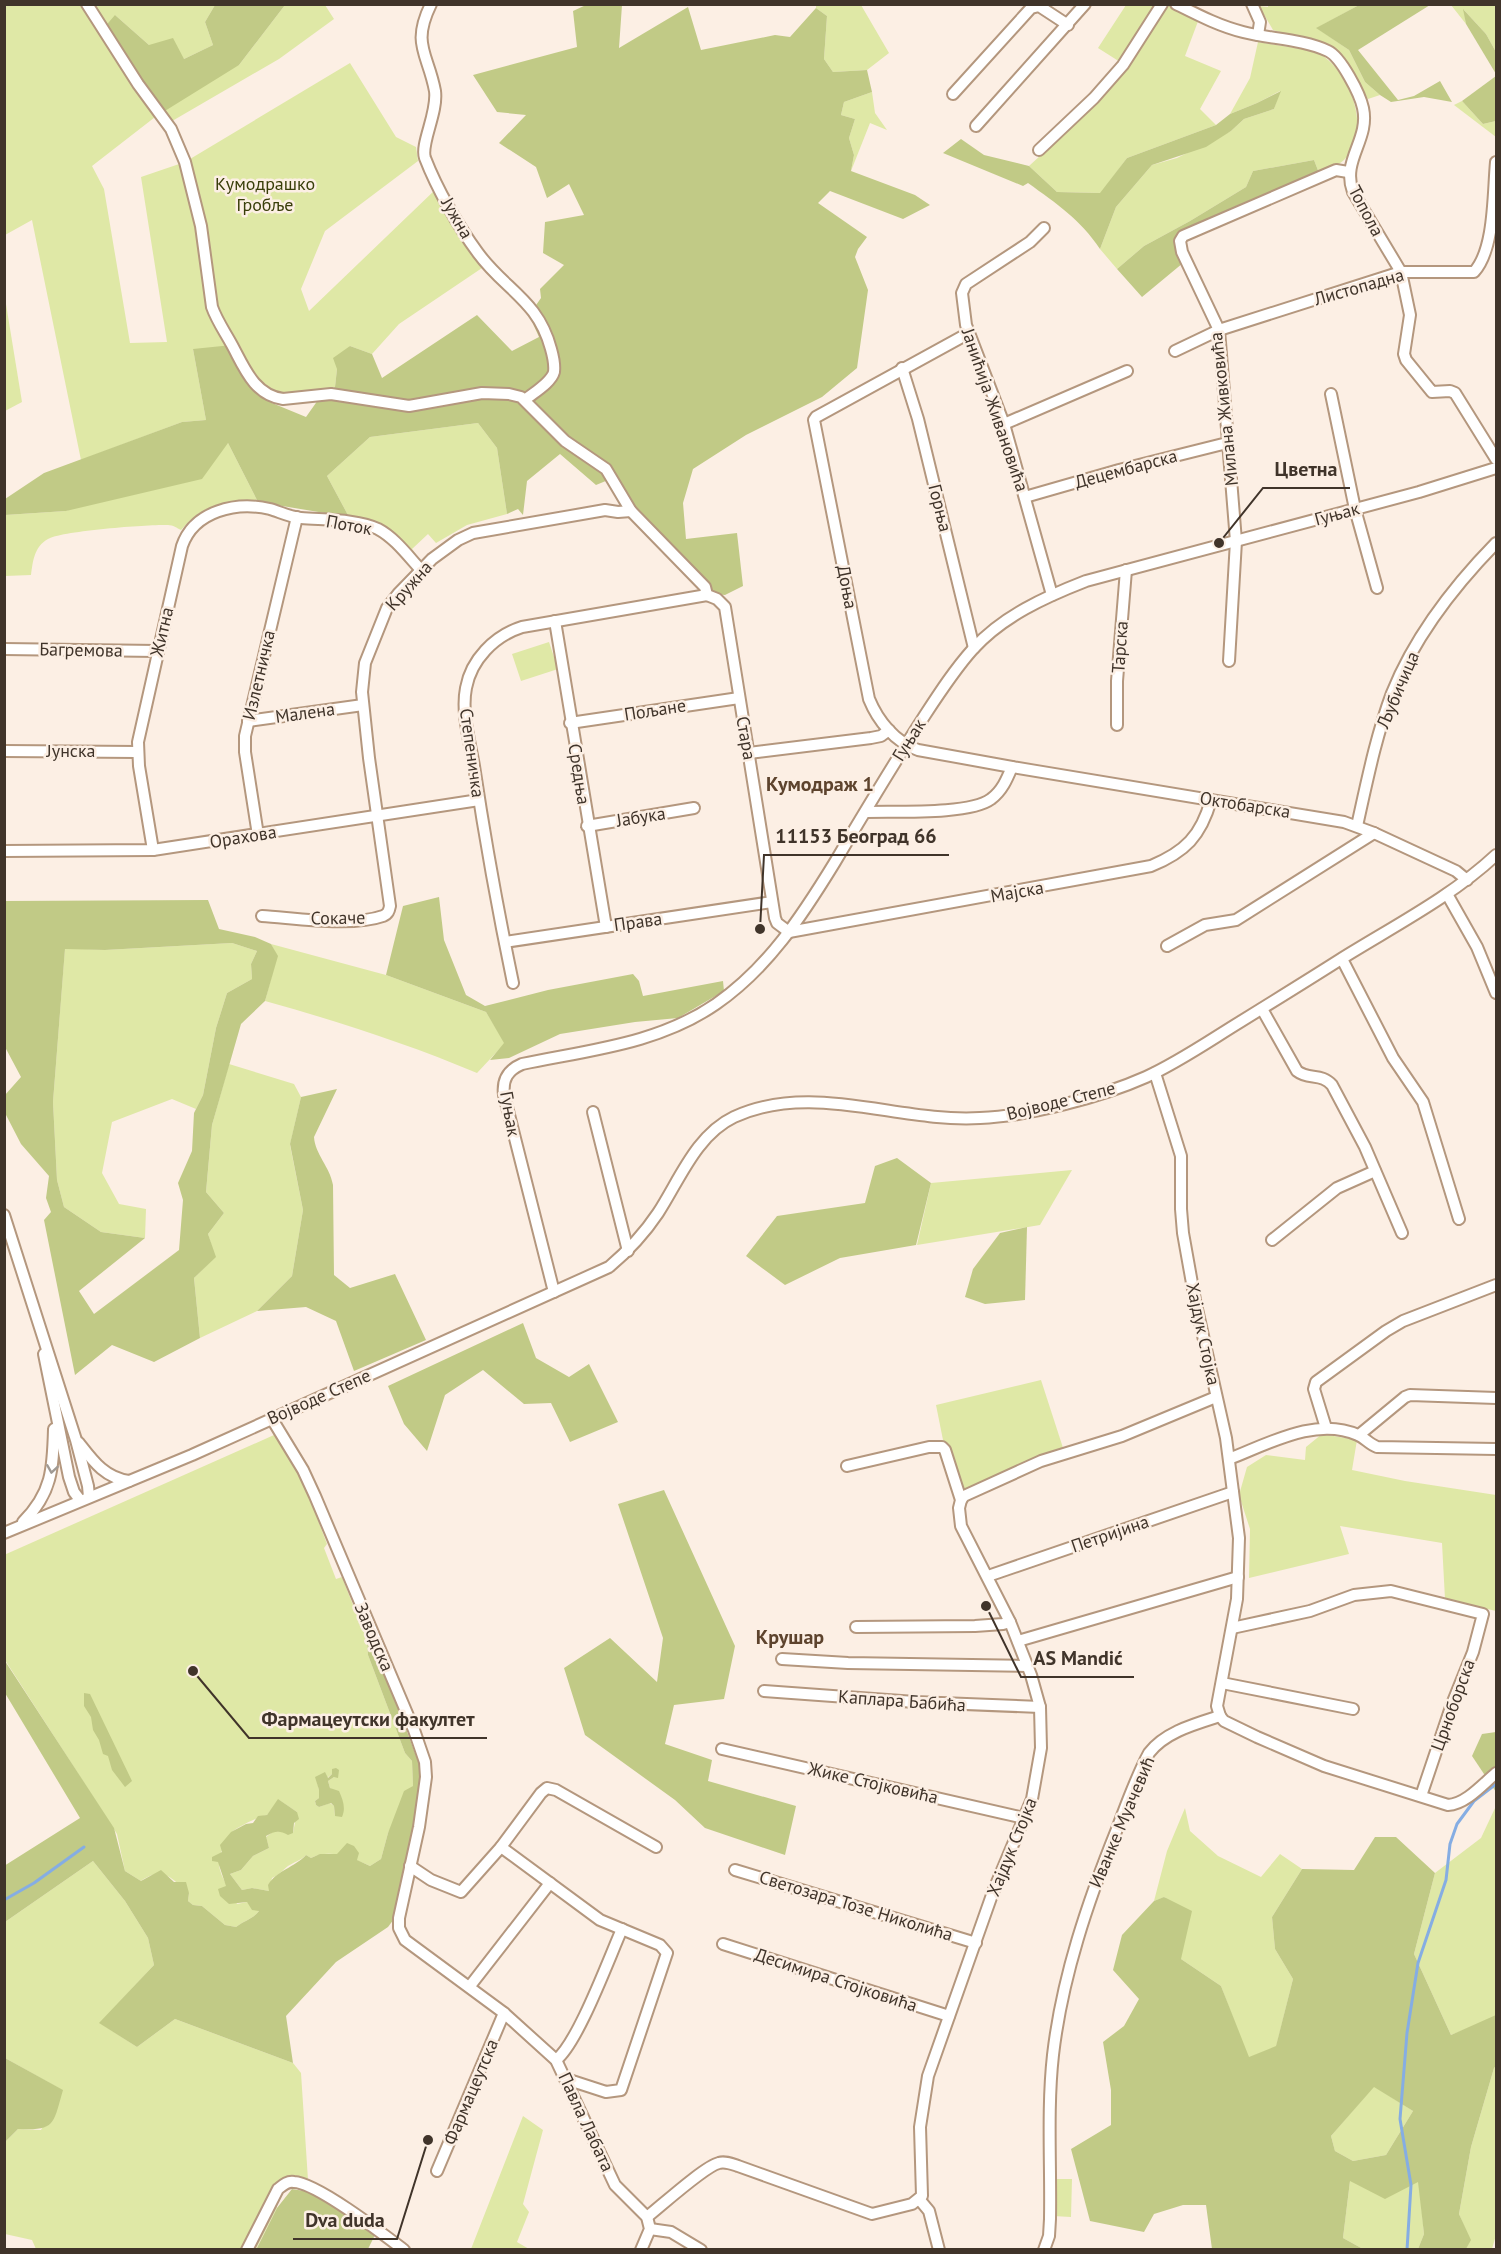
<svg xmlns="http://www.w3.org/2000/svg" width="1501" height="2254" font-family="'PT Sans',sans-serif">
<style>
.green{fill:#dfe8a6;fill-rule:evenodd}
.forest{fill:#c1ca86;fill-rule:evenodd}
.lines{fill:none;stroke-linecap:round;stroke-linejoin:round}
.stream{stroke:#85ade3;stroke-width:3}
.minor-casing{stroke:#b4977e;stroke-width:14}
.minor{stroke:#fff;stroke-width:10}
.oneway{stroke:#a09a94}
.labels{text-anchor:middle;stroke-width:5;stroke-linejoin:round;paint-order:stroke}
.park-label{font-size:18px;fill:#393e09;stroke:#fcefe4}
.street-label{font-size:18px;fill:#40342a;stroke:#fcefe4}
.neighbourhood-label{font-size:20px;font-weight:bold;fill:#5d432d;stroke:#fcefe4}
.leader{fill:none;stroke:#40342a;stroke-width:2}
.callout-dot{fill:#40342a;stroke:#fcefe4;stroke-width:2}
.callout-label{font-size:20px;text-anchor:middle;font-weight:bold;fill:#40342a;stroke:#fcefe4;stroke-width:5;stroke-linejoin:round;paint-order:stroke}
</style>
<rect width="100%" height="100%" fill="#fcefe4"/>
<g class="green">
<polygon points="1268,4 1359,5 1317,28 1349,50 1365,82 1380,95 1368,99 1357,83 1345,59 1332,49 1273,30 1259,6 1268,7"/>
<polygon points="5,5 215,5 205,22 213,45 184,59 149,45 115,15 138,84 239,65 285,5 325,5 334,19 279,59 167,124 159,114 92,166 104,189 130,343 167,342 141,177 185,162 350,63 396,137 416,147 418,161 325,231 301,289 309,311 436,189 482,268 399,324 372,354 350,346 337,369 335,387 283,399 193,349 206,420 182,422 81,460 32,220 5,235"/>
<polygon points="816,5 861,5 889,53 867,70 833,72 824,59 827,16 816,8"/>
<polygon points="1126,5 1176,5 1200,16 1185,56 1221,71 1200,109 1216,125 1127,158 1101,193 1057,192 1029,166 1099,102 1128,67 1098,48"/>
<polygon points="1451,5 1496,5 1496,52 1486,34 1464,10 1466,24"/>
<path d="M1258,42L1315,51C1349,67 1374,131 1344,160C1338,166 1327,169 1319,173L1314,160L1253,171L1246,187L1190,221L1144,246L1117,269L1100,249L1116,207L1152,165L1177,158L1231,131L1244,119L1274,109L1280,91L1257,103L1230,114L1250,78Z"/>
<polygon points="872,92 875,113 887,130 870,123 851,171 854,155 849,138 855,119 841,115 844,102"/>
<polygon points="1462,101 1483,124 1496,121 1496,137 1454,105"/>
<polygon points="5,298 22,402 5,411 4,411"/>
<path d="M478,423L497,448L507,514L467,525L436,543L428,534L412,549L418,557L415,560C392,526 389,523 349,517L327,476L370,437Z"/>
<path d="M228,443L258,502C224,503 205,502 181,530C177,528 173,525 168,525C151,524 60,531 48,539C34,547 33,561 31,575L5,576V515L66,511Z"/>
<polygon points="549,642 558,669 521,681 512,654"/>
<polygon points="232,943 257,951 251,964 252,979 227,993 216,1028 203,1095 196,1109 172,1099 112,1122 102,1173 119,1204 146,1209 145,1238 101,1232 64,1207 57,1180 53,1102 65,948 105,950"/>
<path d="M271,944L386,975L486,1012L505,1043L477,1073C408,1044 337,1021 265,1001L277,956Z"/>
<polygon points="229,1064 294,1084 301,1097 290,1145 303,1210 292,1276 257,1311 200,1338 194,1278 215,1257 208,1234 224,1213 206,1192 212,1125"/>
<polygon points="1072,1170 1040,1225 917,1245 931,1183"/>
<polygon points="1041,1380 1065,1454 964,1496 945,1450 936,1405"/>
<polygon points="1322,1434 1357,1440 1352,1470 1405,1481 1496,1495 1496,1611 1445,1599 1442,1543 1340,1526 1349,1554 1249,1578 1250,1529 1239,1495 1247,1467 1266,1455 1305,1460 1306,1447"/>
<path d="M274,1435L304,1483L327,1544L324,1548L336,1579L342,1577L367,1640L368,1655L405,1753L412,1761L413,1786L388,1833L381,1859L370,1866C352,1858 330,1848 311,1858L306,1855C300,1861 294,1862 288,1866C282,1871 279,1875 272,1878L269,1891L252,1888L242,1890L230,1874L241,1870L253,1856L269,1848L266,1837L274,1831L293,1833L297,1812L279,1800L267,1815C260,1816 234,1828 230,1834C224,1842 217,1860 220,1870C223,1881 232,1893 237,1904L247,1902L259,1911C253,1919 244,1921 236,1927L225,1925L202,1906L193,1905L188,1901L189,1893C171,1879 164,1865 141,1881L125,1871L117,1834L5,1660L4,1555ZM332,1774L334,1777L328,1781L330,1788L335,1791V1816L334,1806L330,1803L319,1807L316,1805L315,1801L319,1798V1790L316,1777L327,1778Z"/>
<polygon points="1496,1806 1496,2017 1451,2035 1414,1954 1435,1873 1481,1838"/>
<polygon points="1185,1808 1190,1831 1218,1856 1261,1877 1280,1854 1302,1869 1272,1917 1275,1949 1293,1979 1276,2047 1248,2058 1221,1986 1181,1959 1165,1897 1154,1901 1167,1851"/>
<polygon points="93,1861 125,1901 148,1938 154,1965 100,2023 137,2047 175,2019 293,2063 301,2073 308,2180 287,2176 278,2189 277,2208 256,2249 36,2249 32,2240 5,2234 5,2142 18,2129 41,2130 62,2090 5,2058 5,1922"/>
<polygon points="1496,2066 1496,2235 1492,2249 1466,2249 1470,2240 1459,2214 1471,2147 1494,2068"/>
<polygon points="1374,2086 1413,2111 1386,2155 1353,2161 1335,2151 1331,2136"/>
<polygon points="523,2116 543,2130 523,2204 529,2212 517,2242 529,2249 471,2249"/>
<polygon points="1053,2179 1072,2179 1071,2217 1053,2216"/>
<polygon points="1350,2181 1419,2181 1424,2234 1418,2249 1363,2249 1343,2238"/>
</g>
<g class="forest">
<polygon points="215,5 285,5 239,65 160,114 103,29 115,15 149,45 173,38 184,59 213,45 205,22"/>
<polygon points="586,5 622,5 619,48 688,7 701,50 775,35 790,37 816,8 827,16 824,59 833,72 867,70 872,92 844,102 841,115 855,119 849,138 854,155 851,171 915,195 930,205 903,219 830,191 818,203 867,237 858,249 855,257 868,290 857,368 822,397 746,435 693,469 683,503 686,539 737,533 743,586 725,595 715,594 642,523 613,478 596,485 560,454 527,481 523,515 518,509 507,514 497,448 478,423 370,437 327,476 349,517 258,502 228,443 202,479 66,511 5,515 5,499 44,473 182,422 206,420 193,349 232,345 249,378 272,403 306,417 318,400 335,387 337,369 333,358 350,346 372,354 382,378 477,315 512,351 539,337 529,315 541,298 540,289 564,265 543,253 545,222 584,215 569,184 547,198 536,167 499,143 526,115 497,112 473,75 577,47 573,11"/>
<polygon points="1359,5 1430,5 1358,50 1398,100 1414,96 1440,81 1452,102 1424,97 1391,102 1380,95 1365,82 1349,50 1316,28"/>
<polygon points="1463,9 1486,34 1496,52 1496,74 1466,24"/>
<polygon points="1496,76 1496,121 1483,124 1462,101"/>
<path d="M1281,91L1274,109L1244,119L1231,131L1206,147L1152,165L1116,207L1100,249C1080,219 1057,204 1028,183L1023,186L943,153L961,139L984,155L1029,166L1057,192L1100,193L1127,158L1216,125L1230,114L1257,103Z"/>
<polygon points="1314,160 1319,173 1200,226 1180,244 1183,263 1142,297 1117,269 1144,246 1190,221 1246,187 1253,171"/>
<polygon points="439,897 444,940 466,995 485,1006 548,990 633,974 639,981 643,996 723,981 724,991 678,1018 635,1022 560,1034 509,1058 490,1060 504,1043 486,1012 386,975 403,906"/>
<path d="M208,900L219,929L255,937L271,944L278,956L265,1001L241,1024L212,1125L206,1192L224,1213L208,1234L216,1257L194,1278L200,1338L154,1362L112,1345L75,1375L44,1220L51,1212L46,1198L49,1176L21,1144L5,1113V1095L21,1077L5,1047V901ZM232,943L257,951L251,964L252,979L227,993L216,1028L203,1095L194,1113L192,1151L178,1183L183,1200L179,1250L94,1314L79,1291L145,1238L101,1232L64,1207L57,1180L53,1102L65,949L105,950Z"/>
<path d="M337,1089L314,1137C315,1154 330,1167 333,1185L334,1275L350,1288L395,1274L426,1340L354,1371L336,1321L306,1307L257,1311L292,1276L303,1210L290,1144L301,1097Z"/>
<polygon points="897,1158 931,1183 916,1245 840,1258 785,1285 746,1256 777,1216 865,1203 875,1166"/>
<polygon points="1027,1227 1025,1300 985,1304 965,1297 973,1269 1000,1233"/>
<polygon points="523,1323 536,1358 569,1377 589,1364 618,1422 570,1442 551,1403 524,1404 483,1370 445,1395 427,1451 404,1424 388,1386"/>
<polygon points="664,1490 735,1646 724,1699 674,1705 665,1744 712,1760 708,1781 796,1806 785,1855 705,1828 675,1800 585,1735 564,1668 610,1638 657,1682 663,1638 618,1504"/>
<path d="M367,1640H373L422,1772L420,1800L394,1919L388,1927L336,1962L286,2016L293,2063L175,2019L137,2047L99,2023L154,1965L148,1938L125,1901L93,1861L5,1922L4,1866L80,1818L5,1693V1661L114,1828L125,1871L141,1881L161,1870L174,1882H186L189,1893L188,1901L193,1905L202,1906L225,1925L236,1927C244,1921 253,1919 259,1911L252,1910L247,1902L229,1904L220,1896L218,1889L226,1886L218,1862L212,1861V1857L222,1852L220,1845L231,1832L246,1824L253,1823L258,1816L267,1815L278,1799L297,1812L299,1819L294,1823L293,1833L288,1835C279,1830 275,1831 266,1836L269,1848L253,1856L241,1870L230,1874L242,1890L252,1888L269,1891L268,1885C276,1871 295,1867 306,1855L311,1858L320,1854H337L347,1843L354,1846L359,1853L357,1860L370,1866L381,1859L388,1833L404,1791L413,1786L412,1761L405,1753L368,1655Z"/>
<polygon points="84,1693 90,1694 132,1781 125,1787 112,1770 108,1756 103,1754 99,1740 93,1730 91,1717 84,1706"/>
<polygon points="1496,1732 1496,1792 1472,1756 1482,1734"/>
<path d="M336,1768L339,1770L338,1778L334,1777L328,1781L330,1788L339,1791C343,1800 346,1808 342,1817L335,1816L334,1806L331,1803L319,1807L316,1805L315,1801L319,1798V1790L315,1777L325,1772L328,1778L332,1774V1769Z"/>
<path d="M1375,1837H1396L1435,1873L1414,1954L1451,2035L1496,2015V2066L1494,2068L1471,2147L1459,2214L1471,2240L1466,2249H1418L1424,2234L1418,2182L1385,2199L1350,2181L1343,2238L1363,2249H1212L1206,2205H1183L1154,2214L1144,2232L1090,2221L1071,2149L1111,2125V2090L1103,2042L1124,2026L1139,1999L1113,1970L1122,1935L1154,1901L1164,1897L1192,1911L1181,1959L1221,1986L1249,2057L1276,2046L1293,1979L1275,1949L1272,1917L1302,1869L1354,1870ZM1374,2087L1413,2111L1386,2155L1353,2161L1335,2151L1331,2136Z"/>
<path d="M5,2058L63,2090C53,2124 56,2131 18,2129L5,2142Z"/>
<polygon points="309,2186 376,2233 368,2249 256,2250 277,2208 292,2189 304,2191"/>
</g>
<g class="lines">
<g class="stream">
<polyline points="4,1900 34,1883 84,1847"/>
<polyline points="1407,2250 1411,2185 1400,2119 1407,2033 1418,1963 1446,1880 1450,1844 1457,1824 1474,1801 1496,1784"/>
</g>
<g class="minor-casing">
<g id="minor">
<path d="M87,4L138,84L171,129L185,162L201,226L212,307C217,321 225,332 232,345C244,367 254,395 283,399L331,394L409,406L482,393L509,394L521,397L565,441L606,469L631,511L705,587L707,595L717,599L725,607L775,918L777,923L789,932"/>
<path d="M431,4C411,45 428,53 435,91C438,113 420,144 425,158C437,189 458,226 478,253C505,290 538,300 551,349C553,356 555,364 554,372C551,383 533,393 525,400"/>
<path d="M1176,4C1198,15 1219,26 1243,32C1270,39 1302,39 1328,51C1341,57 1360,94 1363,108C1370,140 1341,160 1353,192L1401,272L1410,315L1404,354L1406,360L1432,392L1450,391L1455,393L1496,459"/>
<polyline points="1252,4 1260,22 1258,35"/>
<polyline points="953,94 1031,8 1039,6 1068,25"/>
<polyline points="976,126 1085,4"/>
<polyline points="1039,150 1094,98 1123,65 1162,4"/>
<polyline points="1044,228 1030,242 966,284 962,293 966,325 1004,424 1052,595"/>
<path d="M969,333L816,417L814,420L869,699C878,721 895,742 918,750L1012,767L1344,822L1374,833L1456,871L1467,880"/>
<path d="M1175,351L1219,330L1401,272H1474C1495,249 1493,193 1496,162"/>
<polyline points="902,368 918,419 974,648"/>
<polyline points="1331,394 1355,509 1377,588"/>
<polyline points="1004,424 1127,371"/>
<polyline points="1025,497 1119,470 1227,443"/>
<polyline points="555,621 606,927"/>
<polyline points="4,649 157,651"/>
<polyline points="1229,661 1236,541 1219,330 1182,252 1180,241 1183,236 1336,170 1348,172"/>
<polyline points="248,721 363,705"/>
<polyline points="570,723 739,698"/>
<polyline points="1117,725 1117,681 1126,570"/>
<polyline points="4,751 137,752"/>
<polyline points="749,753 871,738 881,736 889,730"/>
<path d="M866,812C894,811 970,815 991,799C1002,791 1007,779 1012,767"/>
<polyline points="587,826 694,808"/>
<path d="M1357,826C1367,781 1376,736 1392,693C1415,636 1454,586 1496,543"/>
<polyline points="258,835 245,752 245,736 297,517"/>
<path d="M153,850L139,766L138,742L182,546C194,511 236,501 270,509C280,512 290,517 301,518C323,520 358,519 378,529C395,538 408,556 421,570"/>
<polyline points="4,851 153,850 479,800"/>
<polyline points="1447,894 1477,947 1496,993"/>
<path d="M262,916C295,918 352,927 383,916C388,914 389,911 390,906L369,758L362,692L365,663L387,608L398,594L432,559L458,540L473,533L605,510L618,512L631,511"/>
<path d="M789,932L1151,866C1185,852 1201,836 1211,800"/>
<polyline points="505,942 772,902"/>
<polyline points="1167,946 1205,925 1236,920 1374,833"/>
<polyline points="1342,959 1393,1058 1423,1102 1459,1219"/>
<path d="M513,983C498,911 485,839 474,766C470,742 461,713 466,688C471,660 494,636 522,627L707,595"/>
<path d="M1262,1009L1297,1071C1308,1080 1322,1073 1332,1085L1365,1147L1402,1233"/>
<polyline points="1155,1073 1181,1156 1181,1209 1183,1233 1195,1300 1226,1438 1239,1538 1237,1599 1217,1706 1220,1716"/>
<polyline points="593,1112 628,1251"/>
<polyline points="4,1215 76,1440 88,1486 89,1497"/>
<polyline points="1272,1240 1337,1188 1375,1171"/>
<path d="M554,1292L504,1095C502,1079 508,1070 522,1064C589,1050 658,1044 716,1004C768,968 802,916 835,862C864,813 894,763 925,715C940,692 955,669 973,649C1003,616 1045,597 1086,581L1419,492L1496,468"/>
<polyline points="44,1354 69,1477 74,1492 80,1500"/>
<polyline points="272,1419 303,1470 315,1496 414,1730 425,1762 426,1777 419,1827 399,1918 399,1928 405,1940 504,2013 556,2060 615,2185 647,2217 650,2229 641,2250"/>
<polyline points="1326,1428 1314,1389 1316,1382 1386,1331 1403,1321 1496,1285"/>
<polyline points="1359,1435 1405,1397 1410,1395 1496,1398"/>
<path d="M79,1443C93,1461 105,1478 129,1481"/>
<path d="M1229,1459C1268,1444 1316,1416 1358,1435C1365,1438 1369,1444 1377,1447L1496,1449"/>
<polyline points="961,1500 964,1496 1041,1461 1122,1436 1216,1397"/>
<path d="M23,1522C52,1493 53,1469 54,1429"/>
<path d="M4,1533L192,1455L609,1267C628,1251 644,1234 658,1213C679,1181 696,1135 734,1117C812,1081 899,1123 980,1118C1029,1116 1101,1097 1146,1077C1179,1062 1209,1041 1240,1022C1274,1001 1308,980 1341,959C1394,926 1451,897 1496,855"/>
<polyline points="988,1576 1233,1492"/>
<polyline points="856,1627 975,1626 1003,1624 1010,1622"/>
<polyline points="1232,1628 1310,1611 1354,1595 1391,1591 1483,1614 1473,1652 1452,1704 1421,1796"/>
<polyline points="1018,1641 1238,1577"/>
<polyline points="782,1659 848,1663 1027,1666"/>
<polyline points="1222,1683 1353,1709"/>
<polyline points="764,1691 915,1702 1040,1707"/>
<path d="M1220,1716L1224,1721L1257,1737L1324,1766L1448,1805C1466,1804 1483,1784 1496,1773"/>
<polyline points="722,1749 1024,1818"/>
<polyline points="501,1847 600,1920 660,1945 667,1953 621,2090 606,2092 566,2079"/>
<polyline points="410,1866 431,1880 461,1892 501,1847 541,1793 547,1788 556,1790 656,1847"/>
<polyline points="735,1870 976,1943"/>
<polyline points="723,1944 949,2016"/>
<polyline points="470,1986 550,1883"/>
<path d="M556,2060C578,2043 609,1958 622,1929"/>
<polyline points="437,2171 504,2013"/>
<polyline points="919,2199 929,2211 939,2250"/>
<path d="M647,2217C661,2206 705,2166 719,2163C725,2161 732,2164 738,2166L872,2214L912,2204L922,2196L920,2127L928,2076L993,1892L1032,1799L1041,1748L1040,1707L1031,1675L1010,1622L961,1526L959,1508L961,1500L945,1450L942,1447H929L847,1466"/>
<polyline points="650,2229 671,2232 701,2250"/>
<path d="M247,2250L278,2189C283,2185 287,2181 294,2182C317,2183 383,2234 404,2250"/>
<path d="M1044,2250L1049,2236L1050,2219C1051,2165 1047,2109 1053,2055C1062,1977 1088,1901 1117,1829C1127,1803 1136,1777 1149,1753C1165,1732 1195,1724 1220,1716"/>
</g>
</g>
<use href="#minor" class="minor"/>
</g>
<defs><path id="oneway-chevron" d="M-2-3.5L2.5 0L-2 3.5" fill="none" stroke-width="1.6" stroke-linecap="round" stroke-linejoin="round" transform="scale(1.5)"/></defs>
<use class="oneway" href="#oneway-chevron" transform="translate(52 1469) rotate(99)"/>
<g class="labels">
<g class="park-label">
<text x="265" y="190">Кумодрашко<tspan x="265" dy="21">Гробље</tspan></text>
</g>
<g class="street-label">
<text transform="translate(1366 211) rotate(62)" y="6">Топола</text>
<text transform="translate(457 218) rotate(60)" y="6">Јужна</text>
<text transform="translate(1359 287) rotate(-16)" y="6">Листопадна</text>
<text transform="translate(1224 409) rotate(-96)" y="6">Милана Живковића</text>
<text transform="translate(995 410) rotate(71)" y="6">Јанићија Живановића</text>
<text transform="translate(1126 469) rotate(-15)" y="6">Децембарска</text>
<text transform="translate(940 508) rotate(76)" y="6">Горња</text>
<text transform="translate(1337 514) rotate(-15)" y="6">Гуњак</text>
<text transform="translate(349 525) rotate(10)" y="6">Поток</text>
<text transform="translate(409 586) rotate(-48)" y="6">Кружна</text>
<text transform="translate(847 587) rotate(79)" y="6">Доња</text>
<text transform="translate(162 632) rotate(-77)" y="6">Житна</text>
<text transform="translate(1120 647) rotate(-86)" y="6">Тарска</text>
<text transform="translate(81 650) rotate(1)" y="6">Багремова</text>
<text transform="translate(259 675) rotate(-77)" y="6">Излетничка</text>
<text transform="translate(1398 690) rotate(-67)" y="6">Љубичица</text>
<text transform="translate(655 710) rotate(-9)" y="6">Пољане</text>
<text transform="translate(305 713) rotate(-8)" y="6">Малена</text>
<text transform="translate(746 738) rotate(80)" y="6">Стара</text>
<text transform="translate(909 740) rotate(-58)" y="6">Гуњак</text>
<text x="71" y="757">Јунска</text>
<text transform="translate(472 753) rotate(82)" y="6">Степеничка</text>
<text transform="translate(579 774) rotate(81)" y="6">Средња</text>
<text transform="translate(1245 805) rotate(9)" y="6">Октобарска</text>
<text transform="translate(641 817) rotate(-9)" y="6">Јабука</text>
<text transform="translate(243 837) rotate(-9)" y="6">Орахова</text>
<text transform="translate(1017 892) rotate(-10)" y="6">Мајска</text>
<text transform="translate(338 918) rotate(-1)" y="6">Сокаче</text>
<text transform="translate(638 922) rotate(-8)" y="6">Права</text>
<text transform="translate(1061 1101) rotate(-14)" y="6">Војводе Степе</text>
<text transform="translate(510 1114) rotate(80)" y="6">Гуњак</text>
<text transform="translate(1203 1334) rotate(78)" y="6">Хајдук Стојка</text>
<text transform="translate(319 1397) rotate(-24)" y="6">Војводе Степе</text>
<text transform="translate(1110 1534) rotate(-19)" y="6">Петријина</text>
<text transform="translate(374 1637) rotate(67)" y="6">Заводска</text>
<text transform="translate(902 1701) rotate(4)" y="6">Каплара Бабића</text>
<text transform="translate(1453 1705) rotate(-70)" y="6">Црноборска</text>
<text transform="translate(873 1783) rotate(13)" y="6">Жике Стојковића</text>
<text transform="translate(1122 1822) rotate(-67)" y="6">Иванке Муачевић</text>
<text transform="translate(1012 1847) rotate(-68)" y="6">Хајдук Стојка</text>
<text transform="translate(856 1906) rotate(17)" y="6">Светозара Тозе Николића</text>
<text transform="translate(836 1980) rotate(18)" y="6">Десимира Стојковића</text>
<text transform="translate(471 2092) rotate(-67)" y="6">Фармацеутска</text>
<text transform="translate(586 2122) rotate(65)" y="6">Павла Лабата</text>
</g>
<g class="neighbourhood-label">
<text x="820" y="791">Кумодраж 1</text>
<text x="790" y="1644">Крушар</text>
</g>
</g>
<path class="leader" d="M1219 543L1263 488H1350M760 929L764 855H949M986 1606L1021 1677H1134M193 1671L249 1738H487M428 2140L397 2239H293"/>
<g class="callout-dot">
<circle cx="1219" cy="543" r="6"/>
<circle cx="760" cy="929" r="6"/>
<circle cx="986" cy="1606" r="6"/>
<circle cx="193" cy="1671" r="6"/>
<circle cx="428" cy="2140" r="6"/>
</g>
<g class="callout-label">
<text x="1306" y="476">Цветна</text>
<text x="856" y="843">11153 Београд 66</text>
<text x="1078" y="1665">AS Mandić</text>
<text x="368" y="1726">Фармацеутски факултет</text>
<text x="345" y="2227">Dva duda</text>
</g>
<rect width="1501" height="2254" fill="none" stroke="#40342a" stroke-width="12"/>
</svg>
